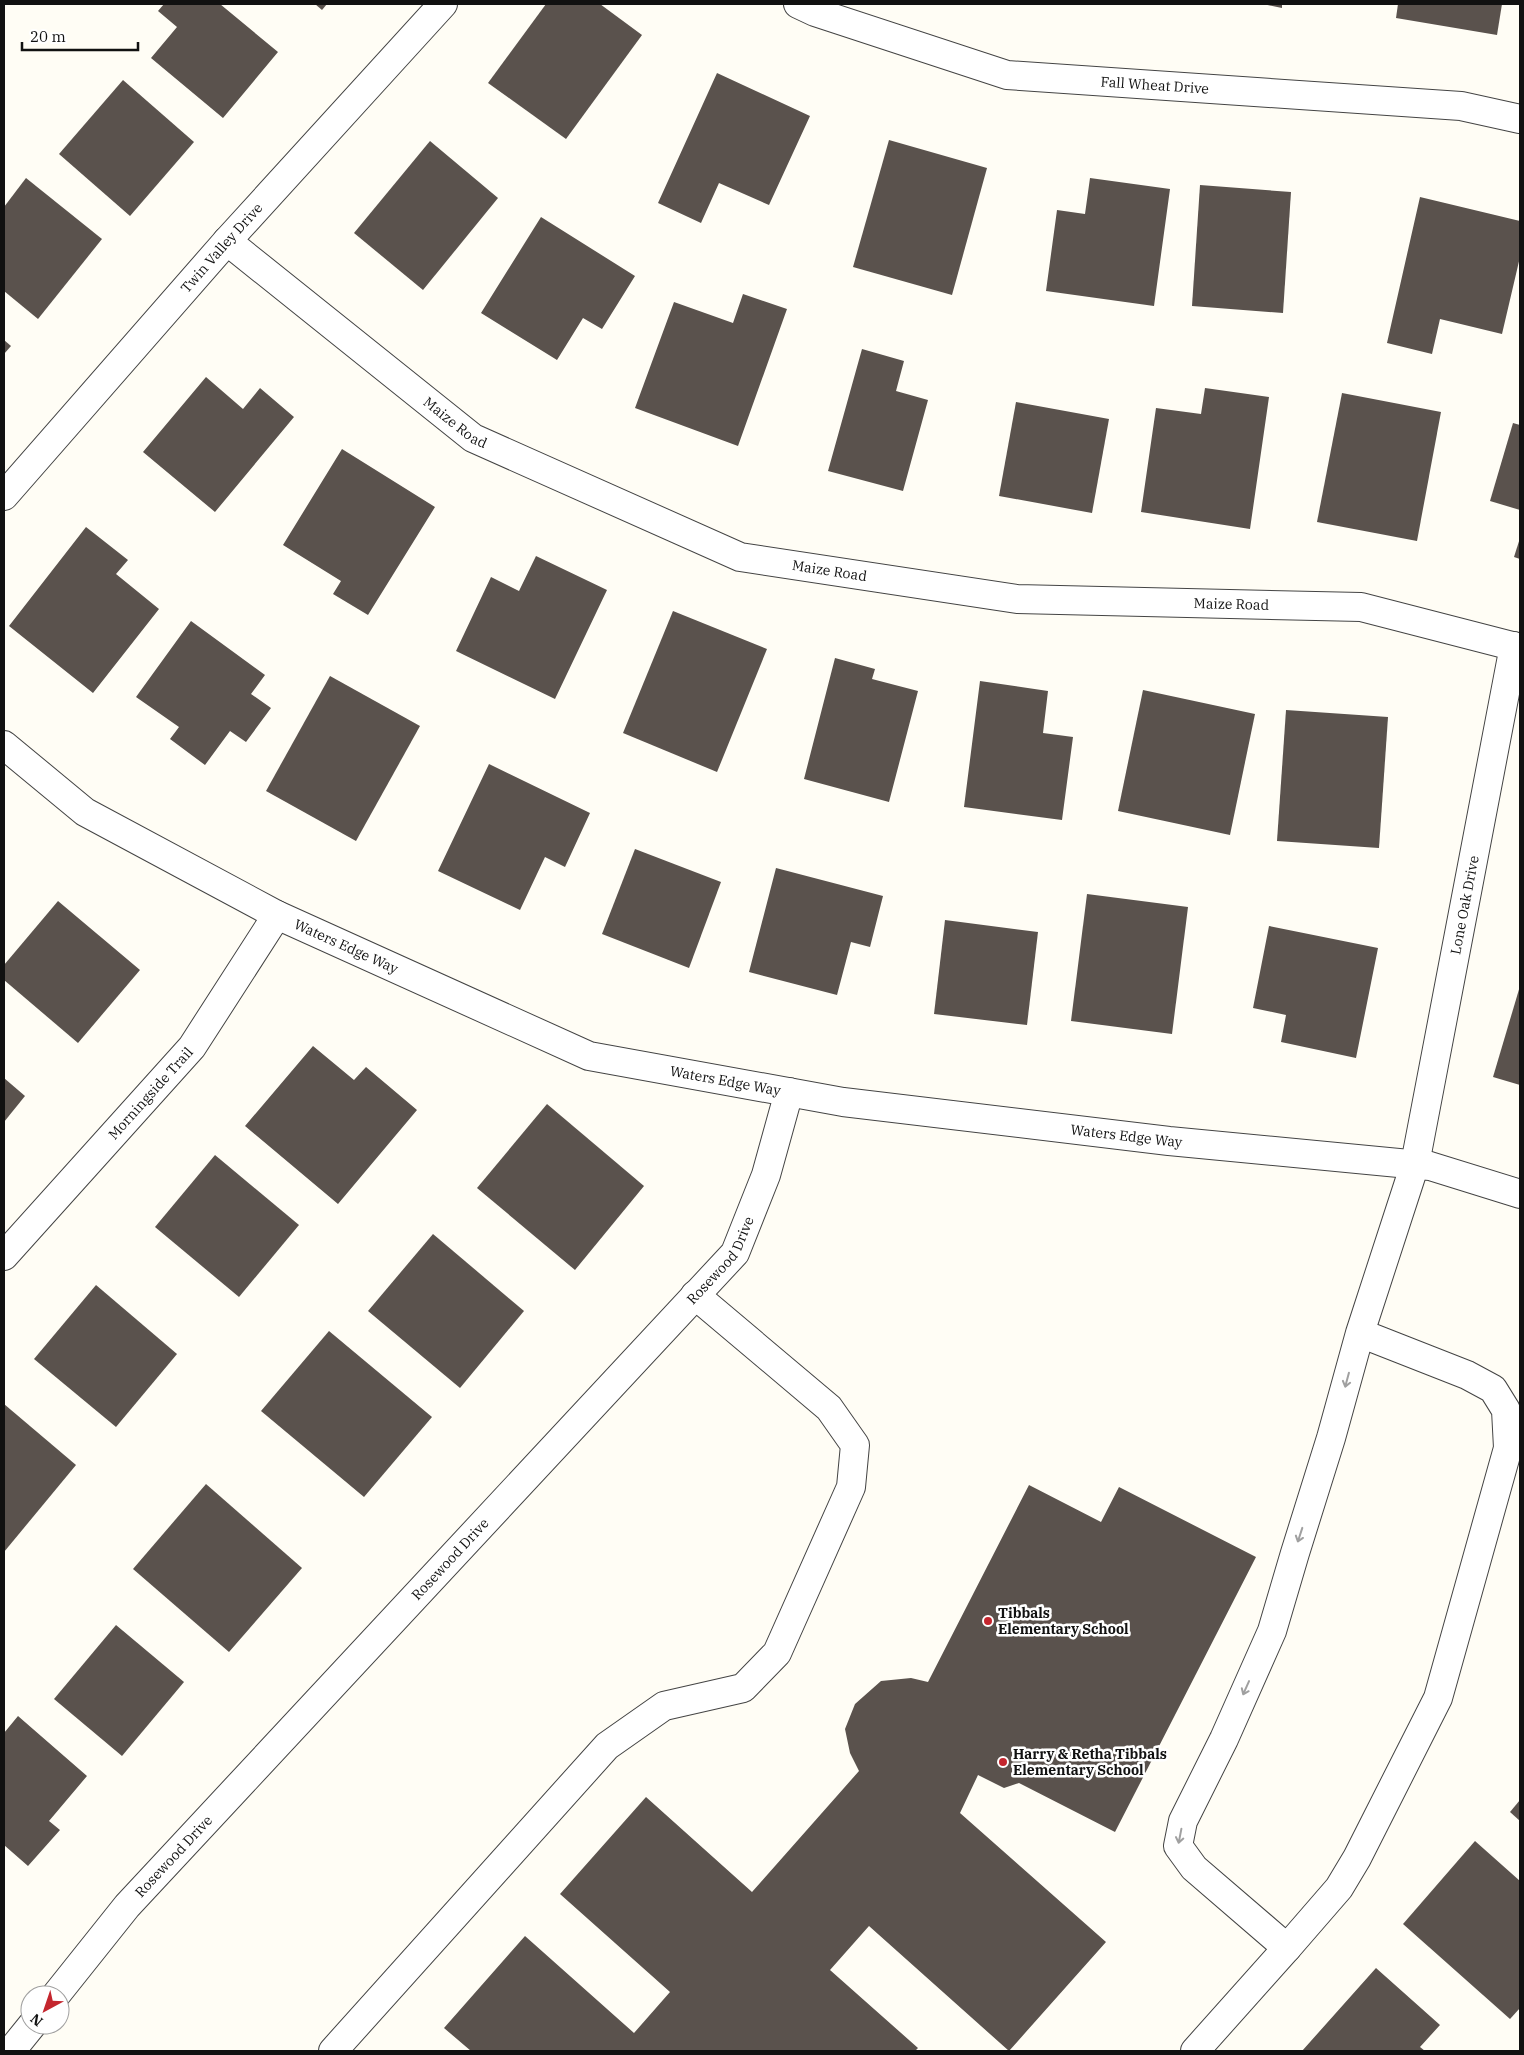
<svg xmlns="http://www.w3.org/2000/svg" width="1524" height="2055" font-family="'IBM Plex Serif',serif">
<style>
.building{fill:#5a524d}
.lines{fill:none;stroke-linecap:round;stroke-linejoin:round}
.minor-casing{stroke:#444;stroke-width:30}
.minor{stroke:#fff;stroke-width:28}
.oneway{stroke:#a0a0a0}
.poi-dot{fill:#c4262e;stroke:#fff;stroke-width:2}
.labels{text-anchor:middle;stroke-width:5;stroke-linejoin:round;paint-order:stroke}
.street-label{font-size:14px;fill:#111;stroke:#fff}
.poi-label{font-size:14px;font-weight:bold;fill:#111;stroke:#fff;text-anchor:start}
</style>
<rect width="100%" height="100%" fill="#fffdf5"/>
<g class="building">
<polygon points="164,4 220,4 278,52 223,118 151,58 177,27 158,11"/>
<polygon points="315,4 327,4 322,10"/>
<polygon points="546,4 600,4 642,35 566,139 488,83"/>
<polygon points="1263,4 1282,4 1282,8"/>
<polygon points="1398,4 1502,4 1497,35 1396,18"/>
<polygon points="717,73 810,116 769,205 719,183 701,223 658,203"/>
<polygon points="123,80 194,142 130,216 59,154"/>
<polygon points="889,140 987,168 952,295 853,267"/>
<polygon points="430,141 498,198 423,290 354,233"/>
<polygon points="26,178 102,239 38,319 4,291 4,207"/>
<polygon points="1090,178 1170,189 1154,306 1046,291 1057,210 1085,214"/>
<polygon points="1200,185 1291,192 1283,313 1192,306"/>
<polygon points="1420,197 1520,221 1520,257 1502,334 1440,319 1432,354 1387,343"/>
<polygon points="541,217 635,276 602,329 583,318 557,360 481,313"/>
<polygon points="743,294 787,309 738,446 635,408 674,302 733,323"/>
<polygon points="4,340 11,346 4,354"/>
<polygon points="862,349 904,361 896,391 928,400 903,491 828,471"/>
<polygon points="206,377 243,409 260,388 294,417 215,512 143,452"/>
<polygon points="1205,388 1269,397 1250,529 1141,512 1156,408 1201,414"/>
<polygon points="1342,393 1441,412 1417,541 1317,522"/>
<polygon points="1016,402 1109,419 1092,513 999,496"/>
<polygon points="1513,423 1520,425 1520,510 1490,501"/>
<polygon points="342,449 435,507 368,615 333,594 341,581 283,545"/>
<polygon points="86,527 128,560 116,574 159,609 93,693 9,626"/>
<polygon points="1520,538 1520,559 1514,557"/>
<polygon points="536,556 607,590 555,699 456,651 491,577 519,591"/>
<polygon points="673,611 767,649 717,772 623,733"/>
<polygon points="191,621 265,675 251,694 271,708 246,742 230,731 205,765 170,739 179,727 136,697"/>
<polygon points="835,658 875,669 872,679 918,691 889,802 804,779"/>
<polygon points="330,676 420,726 356,841 266,791"/>
<polygon points="980,681 1048,691 1043,733 1073,737 1062,820 964,807"/>
<polygon points="1143,690 1255,714 1230,835 1118,811"/>
<polygon points="1286,710 1388,717 1379,848 1277,841"/>
<polygon points="489,764 590,813 565,867 545,857 520,910 438,871"/>
<polygon points="635,849 721,882 689,968 602,934"/>
<polygon points="776,868 883,896 870,947 851,942 837,995 749,972"/>
<polygon points="1087,894 1188,907 1172,1034 1071,1021"/>
<polygon points="58,901 140,970 78,1043 4,980 4,965"/>
<polygon points="945,920 1038,932 1027,1025 934,1014"/>
<polygon points="1269,926 1378,948 1356,1058 1281,1042 1286,1015 1253,1008"/>
<polygon points="1520,986 1520,1085 1493,1077"/>
<polygon points="313,1046 354,1080 366,1067 417,1110 338,1204 245,1126"/>
<polygon points="4,1078 25,1096 4,1122"/>
<polygon points="547,1104 644,1186 575,1270 477,1188"/>
<polygon points="215,1155 299,1225 239,1297 155,1227"/>
<polygon points="433,1234 524,1311 460,1388 368,1311"/>
<polygon points="96,1285 177,1354 116,1427 34,1359"/>
<polygon points="329,1331 432,1417 364,1497 261,1411"/>
<polygon points="4,1404 76,1465 4,1552"/>
<polygon points="206,1484 302,1568 229,1652 133,1569"/>
<polygon points="1029,1485 1101,1522 1119,1487 1256,1557 1115,1832 1019,1783 1004,1788 978,1775 960,1813 1106,1942 1009,2051 869,1926 830,1970 918,2048 915,2051 471,2051 444,2028 525,1936 634,2033 670,1992 560,1894 646,1797 752,1892 859,1771 850,1753 845,1729 855,1704 881,1681 911,1678 928,1682"/>
<polygon points="116,1625 184,1682 122,1756 54,1699"/>
<polygon points="18,1716 87,1776 49,1821 60,1830 28,1866 4,1845 4,1733"/>
<polygon points="1520,1800 1520,1821 1510,1812"/>
<polygon points="1475,1841 1520,1881 1520,2008 1510,2019 1403,1924"/>
<polygon points="1376,1968 1440,2025 1420,2047 1425,2051 1302,2051"/>
</g>
<g class="lines">
<g class="minor-casing">
<g id="minor">
<path id="s1" d="M798,4L815,12L1007,75L1461,106L1520,119"/>
<path id="s2" d="M227,241L473,438L740,557L1017,599L1361,607L1520,648"/>
<path id="s3" d="M4,496L227,241L443,4"/>
<path id="s4" d="M4,745L85,812L277,915L589,1056L843,1102L1169,1141L1430,1166L1520,1194"/>
<path id="s5" d="M4,1256L192,1047L277,915"/>
<path id="s6" d="M1360,1333L1467,1375L1493,1389L1506,1410L1508,1448L1438,1698L1357,1858L1339,1888L1287,1948L1194,1868L1178,1846L1183,1821L1224,1739L1272,1631L1295,1553L1331,1438L1360,1333L1415,1164L1514,646"/>
<path id="s7" d="M56,1995L127,1906L735,1253L766,1175L789,1092"/>
<polyline points="11,2051 32,2025"/>
<polyline points="333,2051 607,1746 664,1706 743,1688 777,1653 851,1487 855,1445 829,1408 695,1295"/>
<polyline points="1195,2051 1287,1948"/>
</g>
</g>
<use href="#minor" class="minor"/>
</g>
<defs><path id="oneway-shaft" d="M-6 0H5M1.5-3L5.5 0L1.5 3" fill="none" stroke-width="1.6" stroke-linecap="round" stroke-linejoin="round" transform="scale(1.25)"/></defs>
<g class="oneway">
<use href="#oneway-shaft" transform="translate(1347 1380) rotate(105)"/>
<use href="#oneway-shaft" transform="translate(1300 1535) rotate(108)"/>
<use href="#oneway-shaft" transform="translate(1246 1688) rotate(114)"/>
<use href="#oneway-shaft" transform="translate(1180 1836) rotate(101)"/>
</g>
<g class="poi-dot">
<circle cx="988" cy="1621" r="5"/>
<circle cx="1003" cy="1762" r="5"/>
</g>
<g class="labels">
<g class="street-label">
<text dy="5" stroke="none"><textPath href="#s1" startOffset="369">Fall Wheat Drive</textPath></text>
<text dy="5" stroke="none"><textPath href="#s3" startOffset="330">Twin Valley Drive</textPath></text>
<text dy="5" stroke="none"><textPath href="#s2" startOffset="292">Maize Road</textPath></text>
<text dy="5" stroke="none"><textPath href="#s2" startOffset="698">Maize Road</textPath></text>
<text dy="5" stroke="none"><textPath href="#s2" startOffset="1102">Maize Road</textPath></text>
<text dy="5" stroke="none"><textPath href="#s6" startOffset="1898">Lone Oak Drive</textPath></text>
<text dy="5" stroke="none"><textPath href="#s4" startOffset="399">Waters Edge Way</textPath></text>
<text dy="5" stroke="none"><textPath href="#s4" startOffset="804">Waters Edge Way</textPath></text>
<text dy="5" stroke="none"><textPath href="#s5" startOffset="219">Morningside Trail</textPath></text>
<text dy="5" stroke="none"><textPath href="#s4" startOffset="1209">Waters Edge Way</textPath></text>
<text dy="5" stroke="none"><textPath href="#s7" startOffset="992">Rosewood Drive</textPath></text>
<text dy="5" stroke="none"><textPath href="#s7" startOffset="588">Rosewood Drive</textPath></text>
<text dy="5" stroke="none"><textPath href="#s7" startOffset="182">Rosewood Drive</textPath></text>
</g>
<g class="poi-label">
<text x="998" y="1618">Tibbals<tspan x="998" dy="16">Elementary School</tspan></text>
<text x="1013" y="1759">Harry &amp; Retha Tibbals<tspan x="1013" dy="16">Elementary School</tspan></text>
</g>
</g>
<rect width="1524" height="2055" fill="none" stroke="#111111" stroke-width="10"/>
<g transform="translate(45 2010) rotate(220)"><circle r="24" fill="#ffffff" stroke="#a0a0a0"/>
<path d="M0-4L9 19L0 12L-9 19Z" fill="#c4262e"/>
<text y="-8" font-size="14" font-weight="bold" text-anchor="middle" fill="#111111">N</text>
</g>
<path d="M22 42v8h116v-8" fill="none" stroke="#111111" stroke-width="2.5"/>
<text x="30" y="42" font-size="15" fill="#111111" stroke="#ffffff" stroke-width="4" paint-order="stroke">20 m</text>
</svg>
